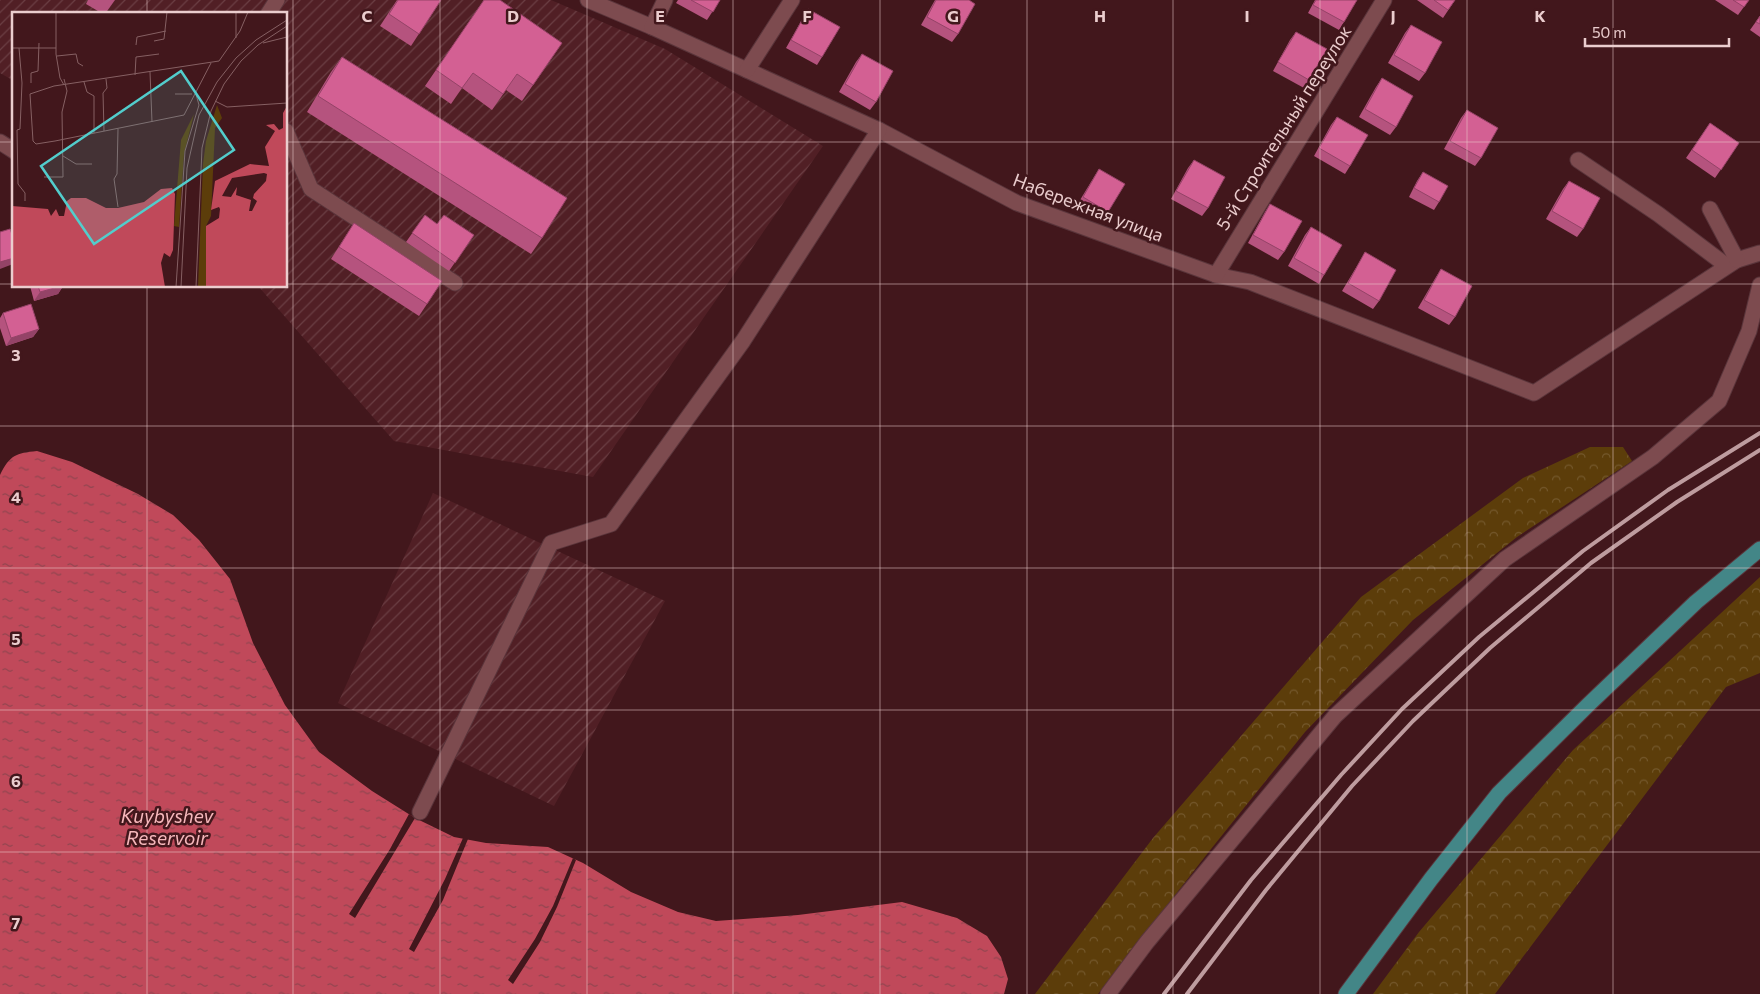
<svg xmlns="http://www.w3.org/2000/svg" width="1760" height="994" font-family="Commissioner,sans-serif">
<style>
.industrial{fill:url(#industrial-furrows)}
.forest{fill:url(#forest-crowns)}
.water{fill:url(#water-ripples)}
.pier{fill:#42171c}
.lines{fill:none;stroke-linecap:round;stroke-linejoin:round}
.minor-casing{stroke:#5a353b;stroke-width:17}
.major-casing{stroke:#5a353b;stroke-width:17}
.minor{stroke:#7d4b4f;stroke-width:15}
.major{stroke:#438687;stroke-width:15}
.rail{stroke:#be9c9f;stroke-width:4}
.wall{fill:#b5537e}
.shaded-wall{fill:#944367}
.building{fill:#d36093;stroke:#944367}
.grid{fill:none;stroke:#ebcdce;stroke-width:1;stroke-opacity:0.55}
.labels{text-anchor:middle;stroke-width:5;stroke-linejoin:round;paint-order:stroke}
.street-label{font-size:18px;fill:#ebcdce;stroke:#42171c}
.water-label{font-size:19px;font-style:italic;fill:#f6b7bb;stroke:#42171c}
.inset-road{fill:none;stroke:#866063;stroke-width:1}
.view{fill:#52cdcc;fill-opacity:0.15;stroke:#52cdcc;stroke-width:2.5}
.inset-edge{fill:none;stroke:#ebcdce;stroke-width:2.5}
.grid-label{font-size:16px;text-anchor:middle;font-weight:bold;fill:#ebcdce;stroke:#42171c;stroke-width:5;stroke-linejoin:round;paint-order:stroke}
</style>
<defs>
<pattern id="industrial-furrows" width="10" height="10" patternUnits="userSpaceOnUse" patternTransform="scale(1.25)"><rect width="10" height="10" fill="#511f25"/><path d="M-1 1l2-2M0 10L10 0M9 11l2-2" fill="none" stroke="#6a3e43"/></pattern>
<pattern id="forest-crowns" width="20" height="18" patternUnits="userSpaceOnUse" patternTransform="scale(1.25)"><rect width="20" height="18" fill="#5c3d0a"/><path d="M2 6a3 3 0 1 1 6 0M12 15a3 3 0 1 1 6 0" fill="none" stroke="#74582c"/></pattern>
<pattern id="water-ripples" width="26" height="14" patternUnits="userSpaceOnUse" patternTransform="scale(1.25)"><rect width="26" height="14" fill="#c0495a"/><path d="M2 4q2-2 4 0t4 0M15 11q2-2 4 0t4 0" fill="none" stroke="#8f454f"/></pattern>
</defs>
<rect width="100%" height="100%" fill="#42171c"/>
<g class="industrial">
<polygon points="0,0 551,0 665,49 823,146 593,477 394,441 258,286 286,286 286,14 14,14 14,81 0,73"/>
<polygon points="433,493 665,601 554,806 338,703"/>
</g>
<g class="forest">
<polygon points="1590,447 1623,447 1632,461 1517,537 1413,620 1305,732 1207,854 1098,994 1035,994 1153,838 1361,597 1523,478"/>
<polygon points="1760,577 1760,673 1726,687 1495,994 1373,994 1419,932 1573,750"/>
</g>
<path class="water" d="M37,451L72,462L138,494L173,515L199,540L230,579L253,643L285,705L319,752L372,791L415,818L454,837L486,843L548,847L583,863L631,892L678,912L716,921L798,915L902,902L957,918L987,936L1001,957L1008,979L1004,994H0V475C10,455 16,453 37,451Z"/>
<g class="pier">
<polygon points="409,814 415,818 355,918 349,914 390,849"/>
<polygon points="463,838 468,839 443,900 414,952 409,949 445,879"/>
<polygon points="573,858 576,860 557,907 540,942 513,984 508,980 535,939 553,906"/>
</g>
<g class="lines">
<g class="minor-casing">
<g id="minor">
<polyline points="588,0 652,27 879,130 1017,203 1216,275 1250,282 1534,393 1737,260 1760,253"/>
<polyline points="268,14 277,0"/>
<polyline points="652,27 665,0"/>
<polyline points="747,70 792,0"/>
<polyline points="286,131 311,189 455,283"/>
<polyline points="0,142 14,151"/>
<polyline points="1578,160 1658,214 1727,266"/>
<polyline points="1710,209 1737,260"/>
<polyline points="1216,275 1384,0"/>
<polyline points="420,812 551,543 611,524 743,341 879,130"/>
<polyline points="1108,994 1147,942 1335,716 1505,559 1653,457 1719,401 1749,331 1760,285"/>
</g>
</g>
<g class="major-casing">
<polyline id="major" points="1346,994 1431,879 1499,793 1588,705 1696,602 1760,549"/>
</g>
<use href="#minor" class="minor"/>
<use href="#major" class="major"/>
<g class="rail">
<polyline points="1164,994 1251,880 1341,775 1402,709 1479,637 1583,551 1668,490 1760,433"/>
<polyline points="1187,994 1266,890 1352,786 1413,721 1490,648 1591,563 1677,502 1760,450"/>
</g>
</g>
<g class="wall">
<polygon points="88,0 115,0 105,14 103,14 86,4"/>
<polygon points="397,0 441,0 411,46 380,26"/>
<polygon points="484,0 562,43 522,101 506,90 492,110 462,88 451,104 425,86"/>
<polygon points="678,0 720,0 707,20 676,3"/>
<polygon points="935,0 969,0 958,34 952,42 921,25"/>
<polygon points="1315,0 1357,0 1344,22 1339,30 1308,13"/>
<polygon points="1417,0 1455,0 1443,18"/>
<polygon points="1715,0 1749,0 1738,15"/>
<polygon points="808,9 822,57 817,65 786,48 803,18"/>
<polygon points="1760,16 1760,37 1750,30"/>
<polygon points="1411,25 1425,73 1419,81 1388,63 1405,33"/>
<polygon points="1296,32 1309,80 1304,88 1273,71 1290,40"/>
<polygon points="862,54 876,102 870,110 839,92 856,62"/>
<polygon points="342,57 542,238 531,254 307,112 331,72"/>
<polygon points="1382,78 1396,127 1390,135 1359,117 1376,87"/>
<polygon points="1467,110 1481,158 1475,166 1444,149 1461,118"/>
<polygon points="1337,117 1350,166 1345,174 1314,156 1331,125"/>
<polygon points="1710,123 1739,143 1715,178 1686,158"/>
<polygon points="1194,160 1208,208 1202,216 1171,199 1188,168"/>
<polygon points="1099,169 1108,212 1103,220 1077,205 1094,177"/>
<polygon points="1423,172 1439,202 1434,210 1409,197 1417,181"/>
<polygon points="1569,181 1583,229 1577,237 1546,219 1563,189"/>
<polygon points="1270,204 1284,252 1278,260 1248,243 1265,212"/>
<polygon points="425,215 437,224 474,235 449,271 406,242"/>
<polygon points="354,223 427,304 419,316 331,259"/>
<polygon points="1311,227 1324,275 1319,284 1288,266 1305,235"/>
<polygon points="1365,252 1379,301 1373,309 1342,291 1360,261"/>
<polygon points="1441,269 1455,317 1449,325 1418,308 1436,277"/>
<polygon points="30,286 63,286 58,294 34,301"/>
<polygon points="3,313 39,329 33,337 6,346 0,328 0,318"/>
</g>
<g class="shaded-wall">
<polygon points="14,258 13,264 0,269 0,262"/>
<polygon points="63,286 58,294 34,301 40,292"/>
<polygon points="39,329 33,337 6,346 11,338"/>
</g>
<g class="building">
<polygon points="398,0 441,0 419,34 389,14"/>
<polygon points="484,0 500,0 562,43 533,85 517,74 503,94 473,73 462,88 436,70"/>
<polygon points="691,0 720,0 713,12"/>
<polygon points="936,0 969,0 975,4 958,34 927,17"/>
<polygon points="1316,0 1357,0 1344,22 1313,5"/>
<polygon points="1434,0 1455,0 1448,10"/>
<polygon points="1733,0 1749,0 1744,7"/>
<polygon points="808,9 840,27 822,57 791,40"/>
<polygon points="73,11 78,14 71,14"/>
<polygon points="1760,16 1760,24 1756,22"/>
<polygon points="1411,25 1442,42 1425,73 1394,55"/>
<polygon points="1296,32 1327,49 1309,80 1278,62"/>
<polygon points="862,54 893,71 876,102 845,84"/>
<polygon points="342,57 567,198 542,238 318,96"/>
<polygon points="1382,78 1413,96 1396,127 1365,109"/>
<polygon points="1467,110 1498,128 1481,158 1450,141"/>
<polygon points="1337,117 1368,135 1350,166 1319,148"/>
<polygon points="1710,123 1739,143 1721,170 1692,150"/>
<polygon points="1194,160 1225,177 1208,208 1176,191"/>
<polygon points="1099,169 1125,184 1108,212 1083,197"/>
<polygon points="1423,172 1448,186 1439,202 1414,188"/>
<polygon points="1569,181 1600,198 1583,229 1552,211"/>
<polygon points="1270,204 1302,221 1284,252 1253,235"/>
<polygon points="425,215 437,224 444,215 474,235 455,263 412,233"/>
<polygon points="354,223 442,281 427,304 339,247"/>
<polygon points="1311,227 1342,245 1324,275 1294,258"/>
<polygon points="10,229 14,240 14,258 0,262 0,232"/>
<polygon points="1365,252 1396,270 1379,301 1348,283"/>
<polygon points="1441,269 1472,286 1455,317 1424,300"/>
<polygon points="38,286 62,286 40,292"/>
<polygon points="31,304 39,329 11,338 3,313"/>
</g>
<path class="grid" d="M147,0V14M293,0V994M440,0V994M587,0V994M733,0V994M880,0V994M1027,0V994M1173,0V994M1320,0V994M1467,0V994M1613,0V994M0,142H14M286,142H1760M0,284H14M286,284H1760M147,286V994M0,426H1760M0,568H1760M0,710H1760M0,852H1760"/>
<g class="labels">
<g class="street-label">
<text transform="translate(1284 128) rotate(-58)" y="6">5-й Строительный переулок</text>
<text transform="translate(1088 208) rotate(21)" y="6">Набережная улица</text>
</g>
<g class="water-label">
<text x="167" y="823">Kuybyshev<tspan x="167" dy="22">Reservoir</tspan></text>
</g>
</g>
<g transform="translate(12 12)">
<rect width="275" height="275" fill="#42171c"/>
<path d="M205,93L210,106L203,116L199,204L194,214V275H186L191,152L194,129ZM182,102L172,142L167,215L162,214L169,128Z" fill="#5c3d0a"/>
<path d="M275,94V275H194V214L207,206L208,197L207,195L199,198L203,169L238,152L257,154L253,135L263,119L254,113L262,112L267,118L271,116V101ZM252,161L255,162L254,169L242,182L241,186L245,189L240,199H237L239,188L224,183L225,175L219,185L210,184L220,166ZM160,176L163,182L161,238L158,245L152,241L149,251L153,275H0V194L36,197L39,204L44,197L47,204H52L55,189L59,186H74L94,196H106L132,190L149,177Z" fill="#c0495a" fill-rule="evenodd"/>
<path class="inset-road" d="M44,0V42L48,66L52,73M224,0V26M142,29L152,27L155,0M251,31L275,25M124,33L125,25L154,19M0,36H44M7,36L10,71L8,117L5,118L6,172L13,181V189M45,44L64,42L66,51L71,54M199,51L172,103L43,129L24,132L21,129L18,82L42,74L207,49L228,19L236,0M138,60L140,110M123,63L124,45L147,42M72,70L75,80L82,84V121M19,71V61L26,59L27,31M163,82H180M203,89L215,95L275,91M106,117L105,162L102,167L106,195M92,119L91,81L95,76L94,67M51,144L64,152H80M32,165H51L50,100L55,79L52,67M164,275L173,139L187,93L183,79M169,275L175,156L187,103L205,70L224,46L244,28L275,8M184,275L190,136L199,99L212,72L229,49L246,33L275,14"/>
<path class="view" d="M169,59L222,138L82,232L29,154Z"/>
<rect width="275" height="275" class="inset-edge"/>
</g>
<g class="grid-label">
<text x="367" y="22">C</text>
<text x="513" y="22">D</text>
<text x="660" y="22">E</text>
<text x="807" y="22">F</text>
<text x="953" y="22">G</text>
<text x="1100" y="22">H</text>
<text x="1247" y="22">I</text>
<text x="1393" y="22">J</text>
<text x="1540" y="22">K</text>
<text x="16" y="361">3</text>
<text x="16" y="503">4</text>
<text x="16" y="645">5</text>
<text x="16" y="787">6</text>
<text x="16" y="929">7</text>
</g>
<path d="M1585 38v8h144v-8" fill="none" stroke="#ebcdce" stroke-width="2.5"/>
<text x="1592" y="38" font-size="15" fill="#ebcdce" stroke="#42171c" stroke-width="4" paint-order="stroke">50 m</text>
</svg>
